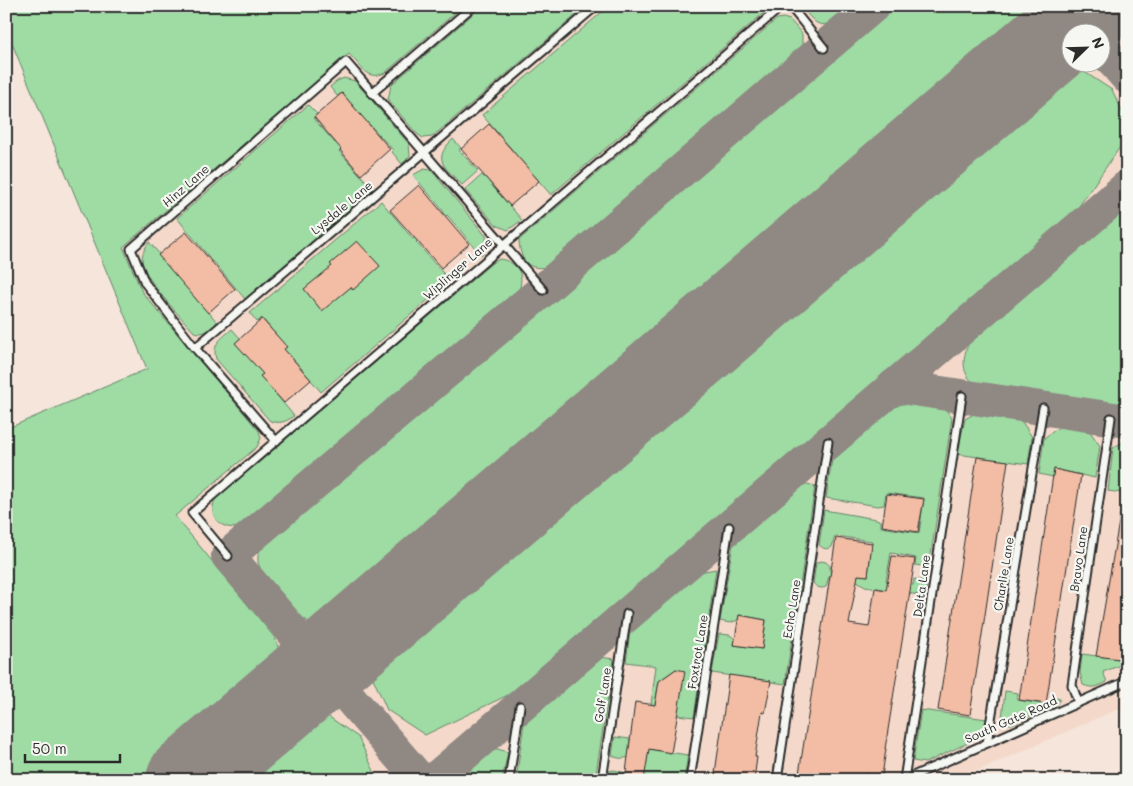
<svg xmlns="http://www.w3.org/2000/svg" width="1133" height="786" font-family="Mali,sans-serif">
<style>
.built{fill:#f4d9ca;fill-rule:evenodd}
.green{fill:#9edca4;stroke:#648468}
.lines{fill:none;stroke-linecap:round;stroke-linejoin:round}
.taxiway{stroke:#908883;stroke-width:34}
.runway{stroke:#908883;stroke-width:86}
.building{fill:#f2bda4;stroke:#2b2b2b}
.service-casing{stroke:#2b2b2b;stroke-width:11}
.service{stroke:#f6f6f2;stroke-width:7}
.labels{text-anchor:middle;stroke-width:4.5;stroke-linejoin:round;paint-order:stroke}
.street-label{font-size:12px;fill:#2b2b2b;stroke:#f6f6f2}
</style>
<rect width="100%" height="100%" fill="#f5e5db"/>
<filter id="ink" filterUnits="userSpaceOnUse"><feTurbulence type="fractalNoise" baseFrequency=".02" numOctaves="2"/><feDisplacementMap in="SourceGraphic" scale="10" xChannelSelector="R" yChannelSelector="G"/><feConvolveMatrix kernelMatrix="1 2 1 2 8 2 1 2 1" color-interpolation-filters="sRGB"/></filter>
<g filter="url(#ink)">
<path class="built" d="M6,6H1127V705L957,780H6V429L147,369L6,29ZM1070,32H1100V62H1070Z"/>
<g class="green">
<path d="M6,6H463L385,73C365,81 363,67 349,54L123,247L142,292L259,431L261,438L257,447L175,516L275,638C282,654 277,661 268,675L145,780H6V429L147,369L6,29Z"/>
<polygon points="482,6 587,6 432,137 423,138 417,134 388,100 391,85"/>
<polygon points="609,6 772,6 551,195 518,157 489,182 522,220 508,230 496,225 465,190 482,175 485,178 515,153 482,115"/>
<path d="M803,6H851C840,15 825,34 812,19C808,15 805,12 803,6Z"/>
<path d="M889,6H1032L1036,15L339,614C331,618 322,623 314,623C299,623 260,575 258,562C257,553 261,547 265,540Z"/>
<path d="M783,18L790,20L802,34V49L547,267C526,271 520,258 519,240L777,19Z"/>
<polygon points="1072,64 1112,90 1127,121 1127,137 1077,209 510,694 425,735 387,710 369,669 370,664"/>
<path d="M344,78L355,81L409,144L410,156L402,164L392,152L393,150L369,124L339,151L373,189L245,299L213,261L186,285L217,322C209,330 205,335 194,332C181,317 143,279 142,260C142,253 145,248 149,242L182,280L209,257L177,218L308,105L317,114L313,118L335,143L364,119L342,93L337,96L330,87L337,81Z"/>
<path d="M453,139L461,148L459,150L478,171L462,185C445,167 431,160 453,139Z"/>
<path d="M424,169L431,170L486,236C487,243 487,250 481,255L447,215L416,242L450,281L321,392L288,353L261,376L294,416C285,422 281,424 270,421L216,359C212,343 221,339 232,329L240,338L236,343L286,347L262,318L257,322L250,313L381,201L413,239L444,212L413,175Z"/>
<path d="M1127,207V410L982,387C961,380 961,360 969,342Z"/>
<path d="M500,259C517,262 525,274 519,290L252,520C249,522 245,525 242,526C224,533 205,517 216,498L493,262Z"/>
<path d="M904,403L943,405L952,418L929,567L915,565L916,558L891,553L886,581L913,585L914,579L927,581L925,596L865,586L857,581L829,576L826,587C821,589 817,588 813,583L816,563L821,561L826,562L830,566V571L868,576L872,541L835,536L832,547C826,550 824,549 819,545L824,510L876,519L881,521V527L919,533L924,498L886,493L884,505L878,506L826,498L832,459L890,409Z"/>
<polygon points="979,411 1019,417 1032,437 1028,464 957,454 965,419"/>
<polygon points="1063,424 1087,427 1100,446 1095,478 1054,469 1053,477 1039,474 1044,438"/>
<polygon points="1127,439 1127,483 1124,483 1122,493 1108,491 1113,448"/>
<polygon points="803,483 815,486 785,684 712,673 719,634 730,635 735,639 734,645 762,649 766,620 739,615 738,620 730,623 720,621 733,544"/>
<polygon points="716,569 694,717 677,715 676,669 659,681 655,705 651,704 656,666 626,662 630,631 699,572"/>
<path d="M1082,654L1127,660V674H1125L1121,665L1103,672L1107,682C1097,687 1093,689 1083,685L1080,673Z"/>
<polygon points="600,657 614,659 595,780 516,780 524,723"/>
<path d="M1005,691L1018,693L1017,700L1050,705L1052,697L1060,699L1057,705L1012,724C1007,724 1004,723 1002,718Z"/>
<polygon points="921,710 987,719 985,734 974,740 925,763 913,761"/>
<polygon points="313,712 322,712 358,737 374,771 376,776 373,780 235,780"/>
<path d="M615,737L630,739L629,746L688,755L684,780H644L629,757C623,759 617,759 612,755Z"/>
<polygon points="494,748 508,752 502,780 458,780"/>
<polygon points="614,770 626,773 629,780 608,780 609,771"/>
</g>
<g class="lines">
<g class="taxiway">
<polyline points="1066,6 1089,32"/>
<polyline points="1100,46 1127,77"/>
<polyline points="894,386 1127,421"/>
<polyline points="420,780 228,556 543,290 873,6"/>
<polyline points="434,780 1127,187"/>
</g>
<polyline class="runway" points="189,780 1093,6"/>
</g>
<g class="building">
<polygon points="342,93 390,149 361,175 340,150 341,149 314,117"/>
<polygon points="489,124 539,181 510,206 461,149"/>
<polygon points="419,185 469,244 441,268 390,210"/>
<polygon points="186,232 235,289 208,313 158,255"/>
<polygon points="357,241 380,266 353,290 351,287 322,311 304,289 332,266 330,264"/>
<polygon points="262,319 287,347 284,349 311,380 284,403 260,376 263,374 235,343"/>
<polygon points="977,457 1008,461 970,715 938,710"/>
<polygon points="1054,469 1081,475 1046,704 1019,700"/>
<polygon points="887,494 924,499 918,532 882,526"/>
<polygon points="1122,504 1127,505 1127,660 1096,656"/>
<polygon points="836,538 872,543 868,576 858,575 849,624 869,627 875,588 886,590 892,556 915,559 885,749 886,749 882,776 864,774 862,780 798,780"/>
<polygon points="739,615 766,620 762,649 734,645"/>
<polygon points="676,669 685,671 671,753 649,749 644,780 625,780 635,702 655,705 659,681"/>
<polygon points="729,675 771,681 765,713 762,712 755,757 757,757 754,780 714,780"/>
</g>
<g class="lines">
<g class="service-casing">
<g id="service">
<polyline points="790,6 824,48"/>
<polyline points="372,93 473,6"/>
<polyline points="195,348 145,283 131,249 346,62 543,290"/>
<polyline points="276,441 195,348 596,6"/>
<polyline points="228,556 192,513 782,6"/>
<polyline points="1078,702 1072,685 1111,418"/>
<polyline points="987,743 1043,408"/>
<polyline points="509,780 520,706"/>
<polyline points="602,780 627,614"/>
<polyline points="690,780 729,527"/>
<polyline points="777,780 828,442"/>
<polyline points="904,780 962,396"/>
<polyline points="904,780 1127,681"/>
</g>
</g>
<use href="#service" class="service"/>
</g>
</g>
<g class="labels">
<g class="street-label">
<text transform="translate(186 186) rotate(-41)" y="4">Hinz Lane</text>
<text transform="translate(342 208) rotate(-40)" y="4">Lysdale Lane</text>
<text transform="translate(458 269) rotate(-41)" y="4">Wiplinger Lane</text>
<text transform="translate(1079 559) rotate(-82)" y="4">Bravo Lane</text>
<text transform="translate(1004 574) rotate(-81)" y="4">Charlie Lane</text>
<text transform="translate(922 586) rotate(-82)" y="4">Delta Lane</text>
<text transform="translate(792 609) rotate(-81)" y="4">Echo Lane</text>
<text transform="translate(698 652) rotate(-81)" y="4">Foxtrot Lane</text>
<text transform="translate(603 695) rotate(-81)" y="4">Golf Lane</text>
<text transform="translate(1011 720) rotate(-24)" y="4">South Gate Road</text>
</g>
</g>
<rect width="1133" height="786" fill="none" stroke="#f6f6f2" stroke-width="25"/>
<rect x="12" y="12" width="1108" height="761" fill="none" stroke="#2b2b2b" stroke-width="2" filter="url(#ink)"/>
<g transform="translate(1086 48) rotate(67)"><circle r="24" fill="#f6f6f2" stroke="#a5a5a2"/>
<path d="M0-4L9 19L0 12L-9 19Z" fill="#2b2b2b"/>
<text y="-8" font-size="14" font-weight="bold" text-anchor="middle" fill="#2b2b2b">N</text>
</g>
<path d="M25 754v8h95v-8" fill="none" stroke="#2b2b2b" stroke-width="2.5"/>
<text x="32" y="754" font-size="15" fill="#2b2b2b" stroke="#f6f6f2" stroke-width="4" paint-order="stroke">50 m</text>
</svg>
